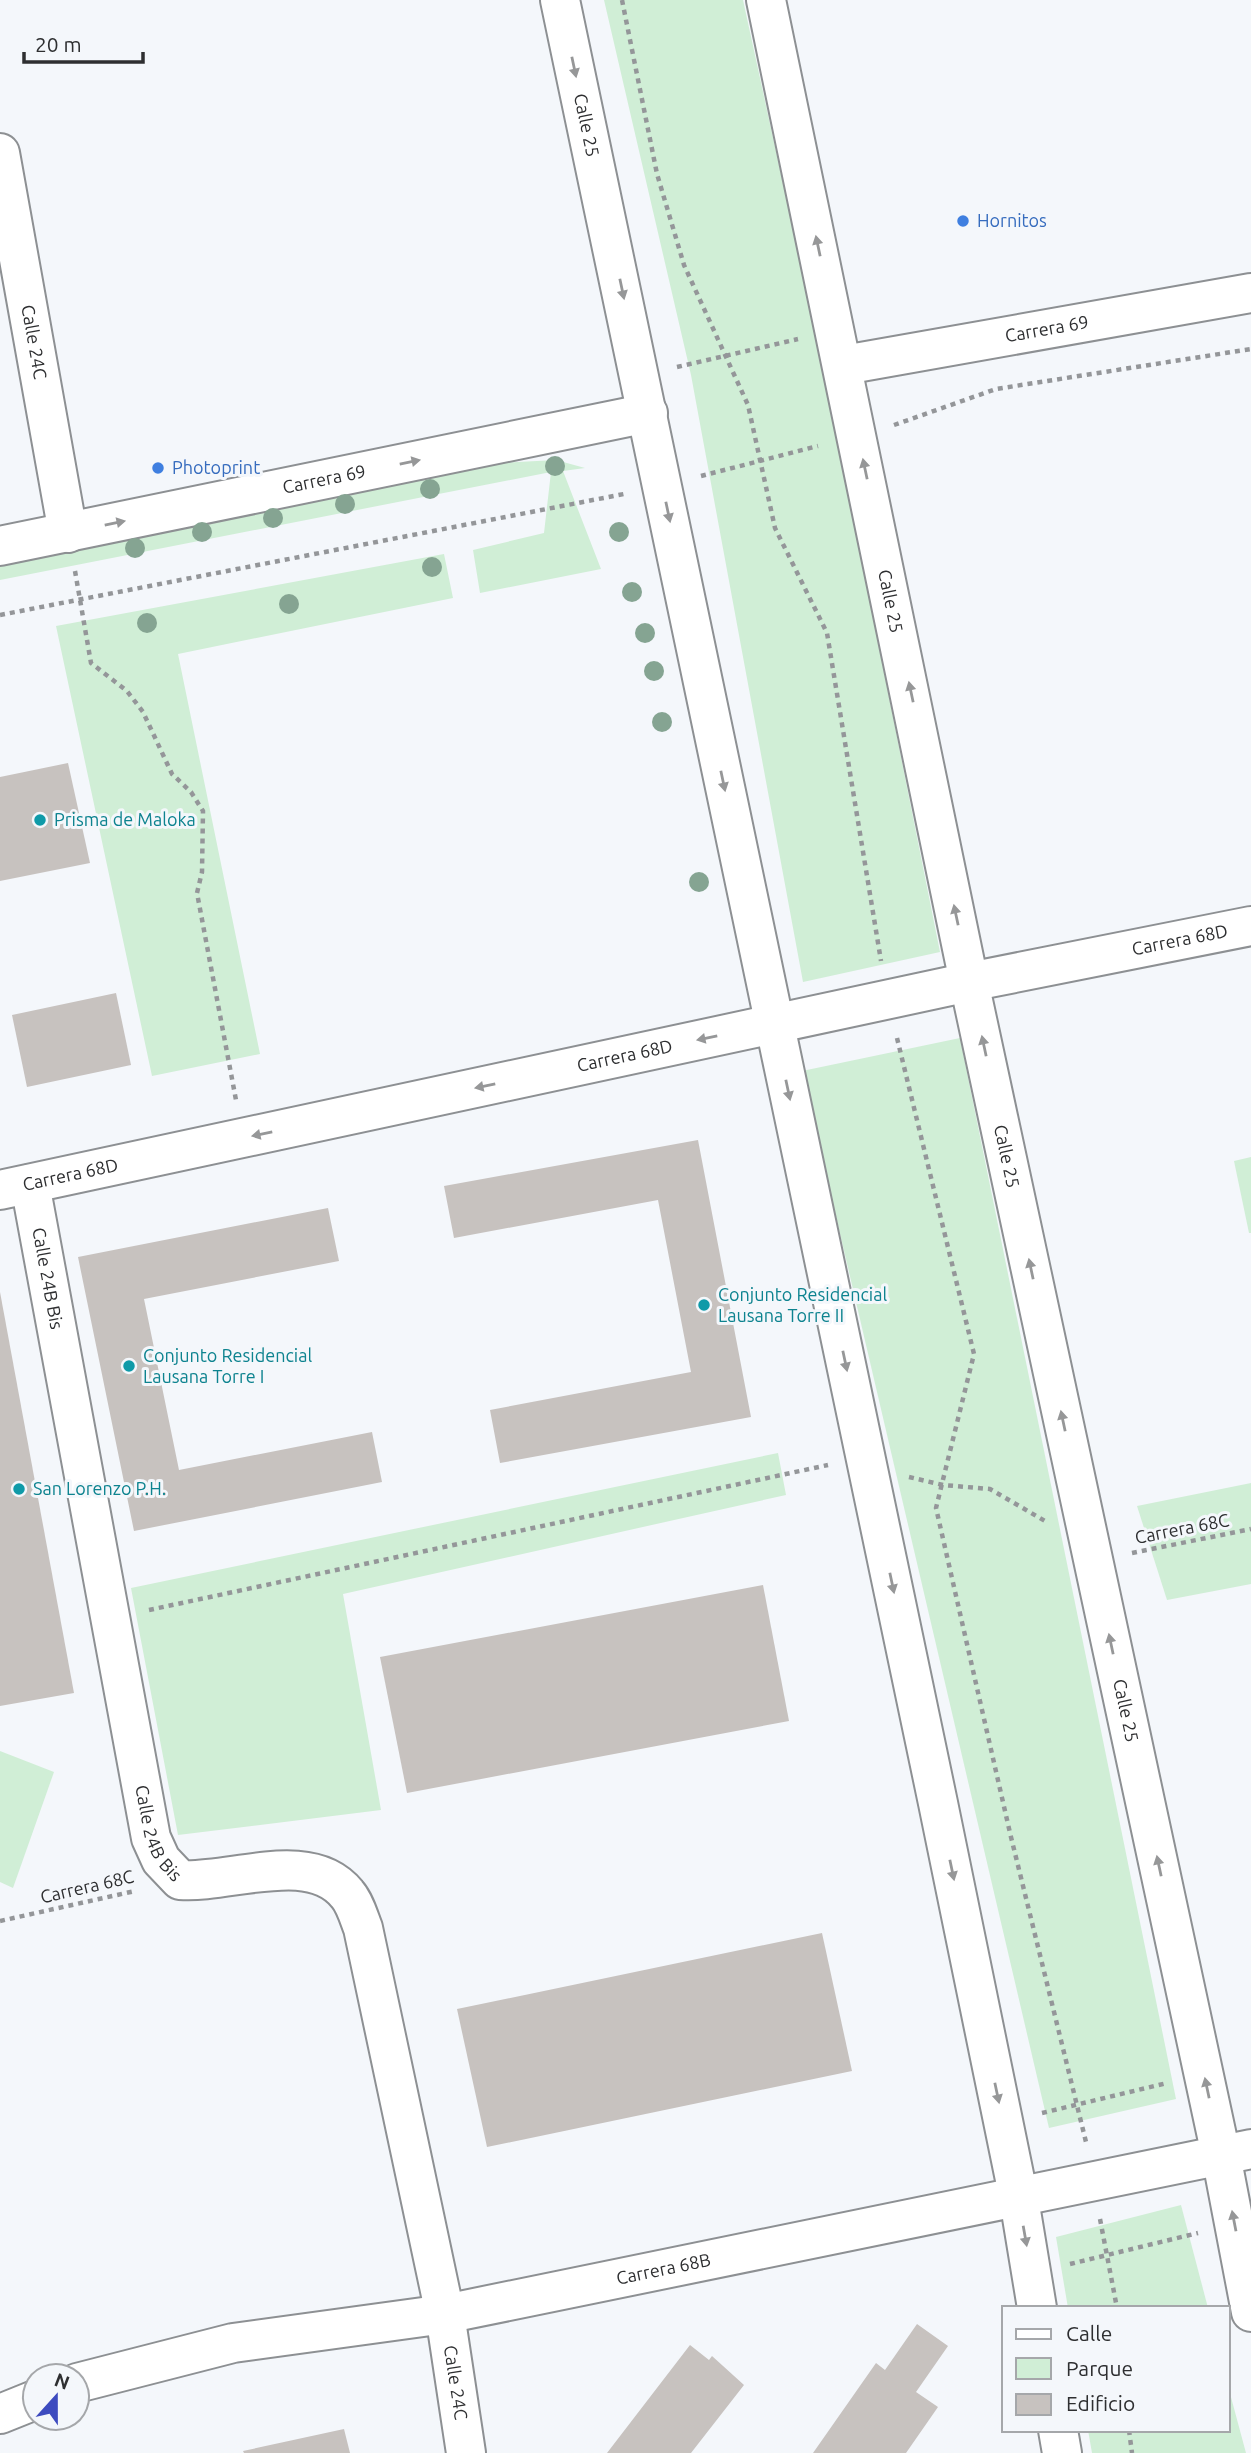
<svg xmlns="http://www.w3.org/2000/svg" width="1251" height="2453" font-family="Ubuntu,sans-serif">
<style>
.green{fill:#d0eed6}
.building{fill:#c7c2bf}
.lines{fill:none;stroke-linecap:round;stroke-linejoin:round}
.minor-casing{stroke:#8d9093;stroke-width:42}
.path{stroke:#949699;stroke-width:4.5;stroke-dasharray:5 5;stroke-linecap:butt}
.minor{stroke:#fff;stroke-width:38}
.tree{fill:#85a492}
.oneway{fill:#969798}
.shop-dot{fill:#3f7fe0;stroke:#f4f7fb;stroke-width:2.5}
.culture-dot{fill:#0f9aa8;stroke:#f4f7fb;stroke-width:2.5}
.labels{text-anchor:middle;stroke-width:6;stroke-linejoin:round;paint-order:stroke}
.street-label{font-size:18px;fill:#2e2f31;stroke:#f4f7fb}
.shop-label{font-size:18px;fill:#366cbe;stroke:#f4f7fb;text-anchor:start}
.culture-label{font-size:18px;fill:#0d838f;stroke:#f4f7fb;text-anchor:start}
</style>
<rect width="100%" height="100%" fill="#f4f7fb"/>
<g class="green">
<polygon points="604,0 743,0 823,367 940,952 803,982 691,375"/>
<polygon points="556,460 585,468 563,471 601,569 480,593 473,550 544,533 551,472 0,580 0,562 500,463"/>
<polygon points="444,554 453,598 178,654 260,1054 152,1076 56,626"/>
<polygon points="960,1038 1176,2099 1049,2128 802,1071"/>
<polygon points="1251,1157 1251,1233 1249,1233 1234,1161"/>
<polygon points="778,1453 786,1495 343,1594 381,1810 178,1835 131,1588"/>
<polygon points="1251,1483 1251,1584 1167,1600 1137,1506"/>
<polygon points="0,1751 54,1772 13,1888 0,1882"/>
<polygon points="1181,2205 1208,2308 1068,2308 1056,2237"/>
<polygon points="1228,2386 1246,2453 1092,2453 1088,2430 1228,2430"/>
</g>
<g class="building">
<polygon points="68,763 90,863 0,881 0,777"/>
<polygon points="116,993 131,1065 27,1087 12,1015"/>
<polygon points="698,1140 751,1417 500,1463 490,1410 691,1372 658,1200 454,1238 444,1186"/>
<polygon points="328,1208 339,1261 144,1299 179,1470 372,1432 382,1482 134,1531 78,1257"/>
<polygon points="0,1292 74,1693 0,1706"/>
<polygon points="763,1585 789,1721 407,1793 380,1657"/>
<polygon points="822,1933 852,2071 487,2147 457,2009"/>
<polygon points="917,2324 948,2346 916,2392 938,2407 906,2453 813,2453 876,2363 885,2370"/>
<polygon points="690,2345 709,2360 712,2356 744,2385 691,2453 607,2453"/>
<polygon points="344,2429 350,2453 244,2453 243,2451"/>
</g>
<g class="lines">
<g class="minor-casing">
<g id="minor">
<path id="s1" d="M560,0L938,1803L1019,2199L1037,2308"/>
<path id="s2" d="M766,0L969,982L1221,2155L1251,2312"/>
<path id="s3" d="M0,153L68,533"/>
<path id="s4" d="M844,365L1251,293"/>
<path id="s5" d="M0,546L648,413"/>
<path id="s6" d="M30,1184L151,1838L161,1860L180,1880C230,1884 310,1848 347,1894C355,1903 359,1918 363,1928L445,2314L466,2453"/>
<path id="s7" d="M0,1190L969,982L1251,926"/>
<path id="s8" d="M77,2383L233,2343L445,2314L1251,2149"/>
<polyline points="0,2414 35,2400"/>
<polyline points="1058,2430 1062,2453"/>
</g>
</g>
<g class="path">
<polyline points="622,0 657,174 684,265 748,405 775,528 827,633 881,961"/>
<polyline points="677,367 798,339"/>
<polyline points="894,425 996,389 1251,349"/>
<polyline points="701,476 818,446"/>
<polyline points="75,571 91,663 127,691 143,712 172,774 191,792 203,811 202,872 197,893 236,1100"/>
<polyline points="0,615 624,494"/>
<polyline points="897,1038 974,1354 936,1508 1010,1833 1086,2142"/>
<polyline points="909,1477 943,1485 990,1489 1045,1521"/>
<polyline points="1132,1553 1251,1529"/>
<polyline points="149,1610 828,1465"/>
<polyline points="0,1921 135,1891"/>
<polyline points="1042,2113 1167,2083"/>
<polyline points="1100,2219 1117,2308"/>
<polyline points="1070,2264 1198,2233"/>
<polyline points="1129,2430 1132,2453"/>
</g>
<use href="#minor" class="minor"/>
</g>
<g class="tree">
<circle cx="555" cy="466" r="10"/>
<circle cx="430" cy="489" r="10"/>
<circle cx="345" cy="504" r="10"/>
<circle cx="273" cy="518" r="10"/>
<circle cx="202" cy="532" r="10"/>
<circle cx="619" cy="532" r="10"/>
<circle cx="135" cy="548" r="10"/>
<circle cx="432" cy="567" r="10"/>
<circle cx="632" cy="592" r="10"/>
<circle cx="289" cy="604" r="10"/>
<circle cx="147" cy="623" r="10"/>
<circle cx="645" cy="633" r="10"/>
<circle cx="654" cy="671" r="10"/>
<circle cx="662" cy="722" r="10"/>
<circle cx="699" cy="882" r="10"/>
</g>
<defs><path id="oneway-solid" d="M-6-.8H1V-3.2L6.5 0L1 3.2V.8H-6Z" transform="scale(1.75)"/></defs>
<g class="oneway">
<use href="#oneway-solid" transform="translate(574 67) rotate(78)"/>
<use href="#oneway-solid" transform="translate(818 246) rotate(-102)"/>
<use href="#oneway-solid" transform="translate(622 289) rotate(78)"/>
<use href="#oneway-solid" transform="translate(410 462) rotate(-12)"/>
<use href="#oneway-solid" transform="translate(865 469) rotate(-102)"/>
<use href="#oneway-solid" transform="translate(668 512) rotate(78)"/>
<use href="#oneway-solid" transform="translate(115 523) rotate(-12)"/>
<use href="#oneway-solid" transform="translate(911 692) rotate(-102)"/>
<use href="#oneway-solid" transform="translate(723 781) rotate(78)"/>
<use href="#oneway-solid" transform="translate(956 915) rotate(-102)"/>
<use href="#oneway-solid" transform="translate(707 1038) rotate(168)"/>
<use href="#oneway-solid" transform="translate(984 1046) rotate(-102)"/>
<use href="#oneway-solid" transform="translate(485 1086) rotate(168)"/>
<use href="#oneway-solid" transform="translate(788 1090) rotate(78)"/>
<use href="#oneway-solid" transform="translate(262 1134) rotate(168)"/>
<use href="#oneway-solid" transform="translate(1031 1269) rotate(-102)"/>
<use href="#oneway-solid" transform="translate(845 1361) rotate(78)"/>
<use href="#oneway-solid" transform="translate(1063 1421) rotate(-102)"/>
<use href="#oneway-solid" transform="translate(892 1583) rotate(78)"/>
<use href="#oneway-solid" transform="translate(1111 1644) rotate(-102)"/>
<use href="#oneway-solid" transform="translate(1159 1866) rotate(-102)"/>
<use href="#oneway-solid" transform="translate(952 1870) rotate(78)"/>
<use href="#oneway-solid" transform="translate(1207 2088) rotate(-102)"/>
<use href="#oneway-solid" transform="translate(997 2093) rotate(78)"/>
<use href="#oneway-solid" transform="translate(1234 2221) rotate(-101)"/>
<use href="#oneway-solid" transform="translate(1025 2236) rotate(80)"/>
</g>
<g class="shop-dot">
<circle cx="963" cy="221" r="7"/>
<circle cx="158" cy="468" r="7"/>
</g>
<g class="culture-dot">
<circle cx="40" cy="820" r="7"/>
<circle cx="704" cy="1305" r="7"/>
<circle cx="129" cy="1366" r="7"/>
<circle cx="19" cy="1489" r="7"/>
</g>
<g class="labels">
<g class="street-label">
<text dy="6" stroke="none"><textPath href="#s1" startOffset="128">Calle 25</textPath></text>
<text dy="6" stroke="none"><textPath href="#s4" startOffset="206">Carrera 69</textPath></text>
<text dy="6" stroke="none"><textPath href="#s3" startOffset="192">Calle 24C</textPath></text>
<text dy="6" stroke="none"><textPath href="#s5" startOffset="331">Carrera 69</textPath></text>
<text dy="6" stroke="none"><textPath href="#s2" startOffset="614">Calle 25</textPath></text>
<text dy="6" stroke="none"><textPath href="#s7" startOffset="1206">Carrera 68D</textPath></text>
<text dy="6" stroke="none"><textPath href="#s7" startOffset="639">Carrera 68D</textPath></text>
<text dy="6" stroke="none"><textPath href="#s2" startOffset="1181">Calle 25</textPath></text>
<text dy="6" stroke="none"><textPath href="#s7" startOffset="72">Carrera 68D</textPath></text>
<text dy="6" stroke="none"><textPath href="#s6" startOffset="96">Calle 24B Bis</textPath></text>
<text transform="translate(1182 1529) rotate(-11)" y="6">Carrera 68C</text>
<text dy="6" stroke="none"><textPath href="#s2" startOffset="1748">Calle 25</textPath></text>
<text dy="6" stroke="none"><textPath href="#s6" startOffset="663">Calle 24B Bis</textPath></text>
<text transform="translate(87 1887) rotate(-13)" y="6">Carrera 68C</text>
<text dy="6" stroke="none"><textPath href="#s8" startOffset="598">Carrera 68B</textPath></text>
<text dy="6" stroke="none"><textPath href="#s6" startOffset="1393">Calle 24C</textPath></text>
</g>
<g class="shop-label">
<text x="977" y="227">Hornitos</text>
<text x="172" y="474">Photoprint</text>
</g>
<g class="culture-label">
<text x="54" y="826">Prisma de Maloka</text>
<text x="718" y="1301">Conjunto Residencial<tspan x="718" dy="21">Lausana Torre II</tspan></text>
<text x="143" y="1362">Conjunto Residencial<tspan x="143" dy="21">Lausana Torre I</tspan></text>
<text x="33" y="1495">San Lorenzo P.H.</text>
</g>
</g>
<rect x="1002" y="2306" width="228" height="126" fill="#f4f7fb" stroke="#a5a7aa" stroke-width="2"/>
<rect x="1016" y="2329" width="35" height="10" fill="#ffffff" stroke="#a5a7aa" stroke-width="2"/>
<text x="1066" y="2341" font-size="21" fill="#2e2f31">Calle</text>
<rect x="1016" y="2358" width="35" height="21" fill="#d0eed6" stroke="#a5a7aa" stroke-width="2"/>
<text x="1066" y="2376" font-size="21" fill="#2e2f31">Parque</text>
<rect x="1016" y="2394" width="35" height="21" fill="#c7c2bf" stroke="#a5a7aa" stroke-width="2"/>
<text x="1066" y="2411" font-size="21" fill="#2e2f31">Edificio</text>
<g transform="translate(56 2397) rotate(21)"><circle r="33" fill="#f4f7fb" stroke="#a5a7aa" stroke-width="2"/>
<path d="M0-5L12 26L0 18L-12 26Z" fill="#3d4bbf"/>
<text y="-10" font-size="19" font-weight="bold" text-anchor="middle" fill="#2e2f31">N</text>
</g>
<path d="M24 52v10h119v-10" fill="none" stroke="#2e2f31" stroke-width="3.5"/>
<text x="35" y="52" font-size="21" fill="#2e2f31" stroke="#f4f7fb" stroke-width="5" paint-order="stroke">20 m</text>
</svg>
